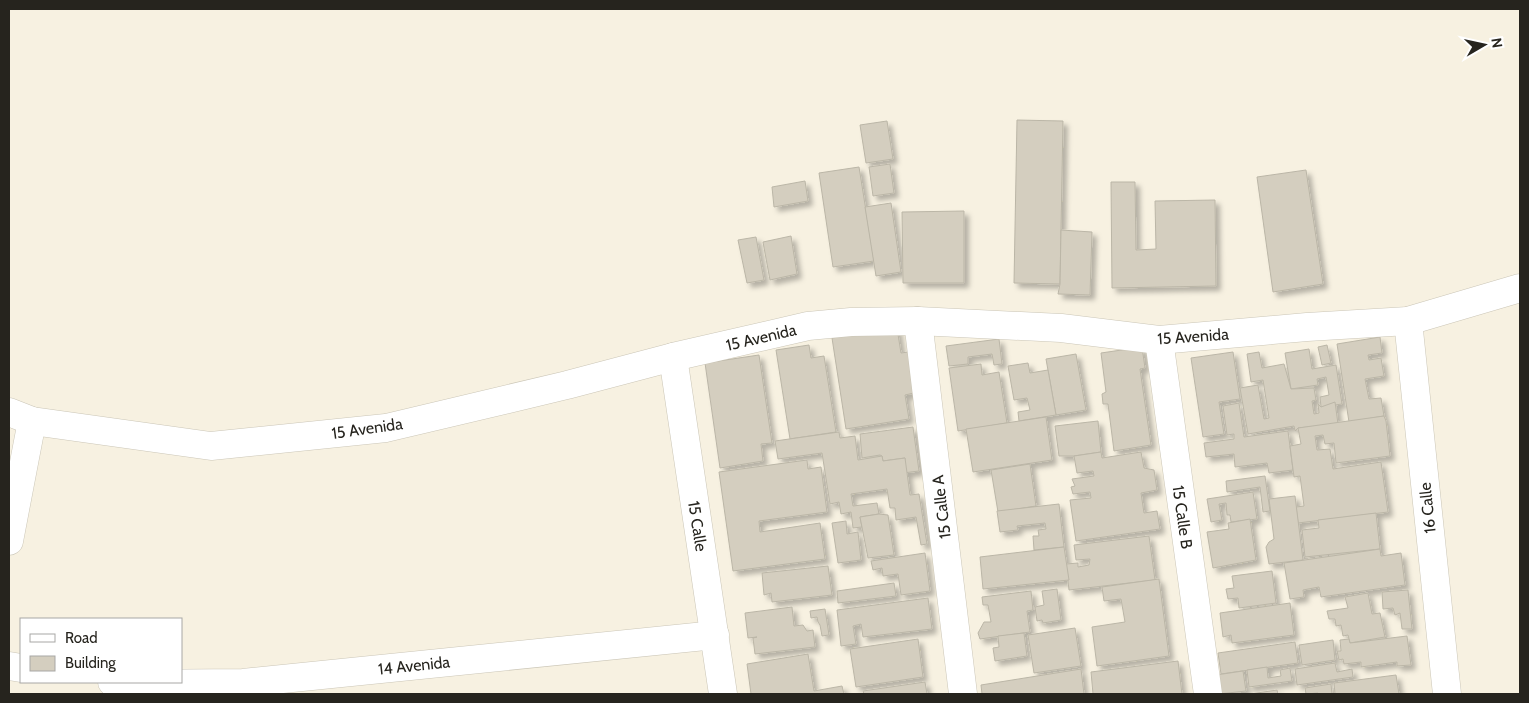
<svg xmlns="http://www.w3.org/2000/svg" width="1529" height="703" font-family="Cabin,sans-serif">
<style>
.building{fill:#d4cebf;stroke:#bbb6a7;filter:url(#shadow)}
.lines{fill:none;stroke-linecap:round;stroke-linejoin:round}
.minor-casing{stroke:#cbc6b7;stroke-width:29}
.minor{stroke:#fff;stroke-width:28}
.labels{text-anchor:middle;stroke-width:5;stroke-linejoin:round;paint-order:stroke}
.street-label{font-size:16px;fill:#26241e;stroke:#fff}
</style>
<defs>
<filter id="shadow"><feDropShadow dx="4.5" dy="4.5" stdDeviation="2.5" flood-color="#0004"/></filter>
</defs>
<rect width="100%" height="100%" fill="#f7f1e1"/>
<g class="building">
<polygon points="1017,120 1063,121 1060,284 1014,283"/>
<polygon points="887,121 893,159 866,163 860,125"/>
<polygon points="890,164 894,193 873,196 869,167"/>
<polygon points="859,167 874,261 833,267 819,173"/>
<polygon points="1306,170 1323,284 1273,292 1257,177"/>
<polygon points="805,181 808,201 774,207 772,187"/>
<polygon points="1111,182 1135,182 1136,250 1156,249 1155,201 1215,200 1216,286 1112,288"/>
<polygon points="891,203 901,272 876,276 865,207"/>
<polygon points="964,211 964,283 903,283 902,212"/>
<polygon points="1061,230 1092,232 1090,295 1058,294 1060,284"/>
<polygon points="791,236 797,274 770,280 763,242"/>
<polygon points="756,237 764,280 747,283 738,240"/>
<polygon points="897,328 901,353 908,352 914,393 905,395 909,419 846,429 832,338"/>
<polygon points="1380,337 1382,353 1368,355 1369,360 1381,358 1384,376 1365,379 1369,399 1381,398 1384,416 1349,422 1337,344"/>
<polygon points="999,339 1002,364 994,365 992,354 968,357 968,364 949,366 946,346"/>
<polygon points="809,345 811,358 824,356 836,432 790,439 776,350"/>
<polygon points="1327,345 1331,363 1322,365 1318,347"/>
<polygon points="1142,347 1145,368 1140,369 1151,445 1114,451 1108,404 1103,404 1102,394 1106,392 1101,353"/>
<polygon points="1309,349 1312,369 1336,365 1342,404 1321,407 1320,397 1329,395 1326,377 1317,379 1318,385 1291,389 1285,353"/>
<polygon points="1233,352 1240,399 1219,402 1224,434 1203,437 1191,358"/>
<polygon points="1259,352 1262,368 1284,364 1291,389 1314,388 1316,400 1312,401 1314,414 1319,413 1318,404 1321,407 1335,402 1338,424 1298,428 1295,431 1294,426 1248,434 1240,388 1258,385 1264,419 1269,418 1263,380 1251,382 1247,354"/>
<polygon points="1076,354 1086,410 1056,415 1046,359"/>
<polygon points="759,355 772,443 761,444 763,461 720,468 705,363"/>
<polygon points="1028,363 1030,373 1048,370 1056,415 1019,421 1018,412 1030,410 1027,398 1014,400 1008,366"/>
<polygon points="981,364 982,375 999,372 1007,423 958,431 949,368"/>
<polygon points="1239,403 1244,437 1288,431 1293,470 1269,473 1267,463 1235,467 1234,454 1206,457 1204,443 1234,439 1234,434 1227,435 1223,406"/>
<polygon points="1384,416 1386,421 1390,456 1336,463 1334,443 1325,444 1323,435 1315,436 1317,450 1330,449 1333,469 1381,462 1388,512 1298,523 1296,507 1304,506 1300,476 1294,477 1290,446 1301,444 1298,428"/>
<polygon points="1046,417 1052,460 973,472 966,429"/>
<polygon points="1098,421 1101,452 1074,456 1059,456 1055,426"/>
<polygon points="913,427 919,471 903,473 905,458 883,461 882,456 880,455 862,458 860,434"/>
<polygon points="839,432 840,438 855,436 858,460 882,456 883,461 905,458 910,495 919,494 927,544 921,545 916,517 896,520 895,508 890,508 887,489 851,494 853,506 877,503 879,514 860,517 862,527 853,528 851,512 841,514 839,502 830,504 822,453 778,459 775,441"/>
<polygon points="1101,452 1102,458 1141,452 1144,468 1154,470 1157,490 1141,493 1144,513 1157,511 1160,529 1076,541 1070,500 1091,498 1090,492 1073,494 1071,487 1075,486 1072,479 1094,476 1093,471 1077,473 1074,456"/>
<polygon points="807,460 808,469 821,467 827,512 759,521 760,532 820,523 825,559 733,571 719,472"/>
<polygon points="1030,464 1036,506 998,512 991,470"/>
<polygon points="1265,476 1270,511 1263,512 1260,487 1227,492 1226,481"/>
<polygon points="1253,492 1257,519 1231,522 1230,515 1227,515 1226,503 1219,504 1222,520 1211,522 1207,499"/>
<polygon points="1295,496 1303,560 1269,564 1266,547 1269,542 1274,539 1269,499"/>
<polygon points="1059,504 1064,547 1034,550 1033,536 1039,536 1038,530 1046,529 1045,523 1017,526 1018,530 1000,532 997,511"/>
<polygon points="1376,513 1380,549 1305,557 1302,530 1319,528 1318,520"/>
<polygon points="879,514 888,515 894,555 868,558 860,517"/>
<polygon points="1250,519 1256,560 1213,568 1207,532 1229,529 1228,523"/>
<polygon points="846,521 847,534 858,532 861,560 838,563 832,523"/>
<polygon points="1149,536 1155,580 1069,590 1066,564 1078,563 1078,567 1089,565 1090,559 1076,560 1074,545"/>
<polygon points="1064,547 1069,580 983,589 980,557"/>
<polygon points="1380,549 1381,556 1401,553 1405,585 1321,597 1319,587 1303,590 1304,597 1290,599 1284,563"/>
<polygon points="925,553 930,591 901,595 898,574 883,576 882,568 873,570 871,561"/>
<polygon points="828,566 832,595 772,602 771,593 764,595 762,573"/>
<polygon points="1272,571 1276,603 1239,608 1238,598 1228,599 1226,589 1234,588 1232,576"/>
<polygon points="1159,579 1169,656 1097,666 1092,627 1125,622 1121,599 1104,601 1102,587"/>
<polygon points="894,583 896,596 838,603 837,591"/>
<polygon points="1057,589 1061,620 1043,623 1042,620 1037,621 1035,607 1044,605 1042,591"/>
<polygon points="1408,590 1412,629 1402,629 1400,613 1395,615 1393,608 1383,609 1382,592"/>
<polygon points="1031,591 1033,610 1027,611 1030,632 980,639 978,633 984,622 991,622 988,605 983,605 982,597"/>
<polygon points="1368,593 1372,614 1380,613 1385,637 1350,643 1348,635 1343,636 1341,625 1336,626 1335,619 1329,619 1327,611 1348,608 1345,597"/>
<polygon points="928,598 932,629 863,637 861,624 853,626 856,644 841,646 837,610"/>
<polygon points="1290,603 1294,635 1232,643 1231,635 1223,637 1220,613"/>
<polygon points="792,607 794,626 803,625 807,631 813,630 815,647 755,654 753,638 757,637 748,638 745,613"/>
<polygon points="825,609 829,635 822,636 820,625 818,622 817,617 811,618 810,611"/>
<polygon points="1075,628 1081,666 1034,673 1028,635"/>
<polygon points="1024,633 1027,656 995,661 993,648 999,647 998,636"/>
<polygon points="1407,636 1411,665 1397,666 1397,662 1361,667 1361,662 1344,664 1343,659 1339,660 1337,651 1341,651 1340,640 1349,639 1350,643"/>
<polygon points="918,639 923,677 856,687 850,649"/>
<polygon points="1333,640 1335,660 1302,665 1299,645"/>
<polygon points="1295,642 1298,663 1221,674 1218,653"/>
<polygon points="808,654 814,691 842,686 844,694 751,694 747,664"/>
<polygon points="1178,661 1182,694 1093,694 1091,672"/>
<polygon points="1335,663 1337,672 1352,669 1353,677 1297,685 1295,669"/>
<polygon points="1267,667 1268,678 1281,676 1280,670 1290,668 1292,681 1249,687 1247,670"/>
<polygon points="1081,669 1084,694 982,694 981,685"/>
<polygon points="1243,671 1246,691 1219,694 1216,675"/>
<polygon points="1396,675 1399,694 1335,694 1334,683"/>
<polygon points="925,682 927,694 864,694 863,691"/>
<polygon points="1331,684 1332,694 1318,694 1318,693 1306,694 1305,688"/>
<polygon points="1277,690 1278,694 1250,694"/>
</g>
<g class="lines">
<g class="minor-casing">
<g id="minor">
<polyline points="918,321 963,694"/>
<polyline points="1408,321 1447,694"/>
<polyline points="1159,340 1208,694"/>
<polyline points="673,357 723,694"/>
<polyline points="9,412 32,421 211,446 386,428 567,385 673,357 808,326 851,322 918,321 1061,328 1159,340 1307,327 1408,321 1520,288"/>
<polyline points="9,541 32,421"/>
<polyline points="9,666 21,668"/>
<polyline points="112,682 127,684 243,683 715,635"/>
</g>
</g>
<use href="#minor" class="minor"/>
</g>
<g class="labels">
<g class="street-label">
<text transform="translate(1193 336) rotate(-4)" y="6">15 Avenida</text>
<text transform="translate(761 337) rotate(-13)" y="6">15 Avenida</text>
<text transform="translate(367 428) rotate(-8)" y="6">15 Avenida</text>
<text transform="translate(941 507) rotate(-97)" y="6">15 Calle A</text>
<text transform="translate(1427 508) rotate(-96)" y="6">16 Calle</text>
<text transform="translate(1183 517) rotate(82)" y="6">15 Calle B</text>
<text transform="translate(698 526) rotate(81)" y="6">15 Calle</text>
<text transform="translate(414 665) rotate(-6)" y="6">14 Avenida</text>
</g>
</g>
<rect width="1529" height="703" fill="none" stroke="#26241e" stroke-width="20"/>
<rect x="20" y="618" width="162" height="65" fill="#ffffff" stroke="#a8a7a5"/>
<rect x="30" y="634" width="25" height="8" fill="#ffffff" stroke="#a8a7a5"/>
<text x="65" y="643" font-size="15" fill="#26241e">Road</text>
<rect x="30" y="656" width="25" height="15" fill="#d4cebf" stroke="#a8a7a5"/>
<text x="65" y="668" font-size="15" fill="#26241e">Building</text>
<g transform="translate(1484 45) rotate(81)" stroke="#ffffff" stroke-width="4" paint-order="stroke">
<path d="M0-4L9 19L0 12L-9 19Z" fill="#26241e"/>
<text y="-8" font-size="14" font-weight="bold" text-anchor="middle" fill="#26241e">N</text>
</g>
</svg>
